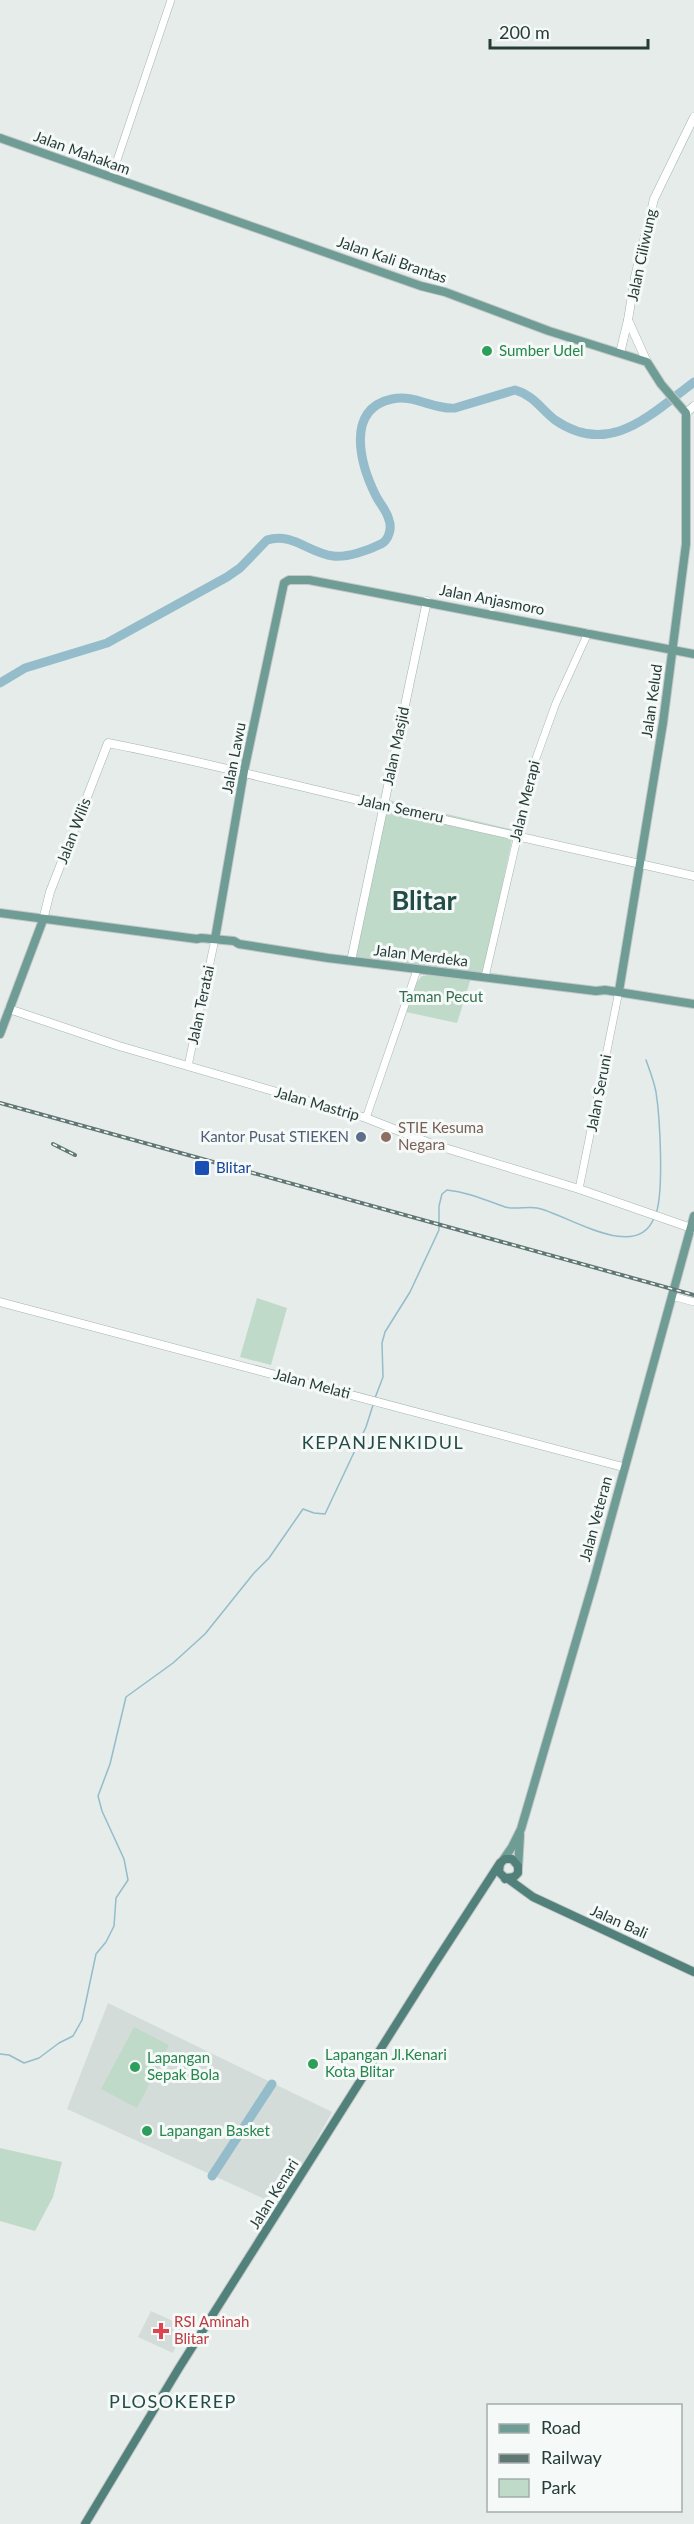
<svg xmlns="http://www.w3.org/2000/svg" width="694" height="2524" font-family="Lato,sans-serif">
<style>
.built{fill:#d3dcd9}
.green{fill:#c0daca}
.lines{fill:none;stroke-linecap:round;stroke-linejoin:round}
.stream{stroke:#94bcca;stroke-width:1.5}
.river{stroke:#94bcca;stroke-width:9}
.tertiary-casing{stroke:#a8b4b1;stroke-width:8}
.secondary-casing{stroke:#a1b4af;stroke-width:9}
.primary-casing{stroke:#c2c8c7;stroke-width:10}
.trunk-casing{stroke:#c2c8c7;stroke-width:10}
.tertiary{stroke:#fff;stroke-width:7}
.secondary{stroke:#fff;stroke-width:8}
.primary{stroke:#6f9c95;stroke-width:8}
.trunk{stroke:#52807a;stroke-width:8}
.rail-casing{stroke:#617773;stroke-width:4}
.rail{stroke:#f5f9f7;stroke-width:1.5;stroke-dasharray:4.5;stroke-linecap:butt}
.leisure-dot{fill:#2e9e5b;stroke:#f5f9f7;stroke-width:2}
.service-dot{fill:#5c6f8a;stroke:#f5f9f7;stroke-width:2}
.education-dot{fill:#8d6e63;stroke:#f5f9f7;stroke-width:2}
.transit-dot{fill:#1a4fb4;stroke:#f5f9f7;stroke-width:2}
.health-dot{fill:#e0444e;stroke:#f5f9f7;stroke-width:2}
.labels{text-anchor:middle;stroke-width:6;stroke-linejoin:round;paint-order:stroke}
.street-label{font-size:15px;fill:#263c38;stroke:#f5f9f7}
.leisure-label{font-size:15px;fill:#27864d;stroke:#f5f9f7;text-anchor:start}
.park-label{font-size:15px;fill:#356e51;stroke:#f5f9f7}
.education-label{font-size:15px;fill:#785e54;stroke:#f5f9f7;text-anchor:start}
.service-label{font-size:15px;fill:#4e5e75;stroke:#f5f9f7;text-anchor:end}
.transit-label{font-size:15px;fill:#164399;stroke:#f5f9f7;text-anchor:start}
.health-label{font-size:15px;fill:#be3a42;stroke:#f5f9f7;text-anchor:start}
.quarter-label{font-size:18px;letter-spacing:1.5px;fill:#244c46;stroke:#f5f9f7}
.town-label{font-size:27px;font-weight:bold;fill:#244c46;stroke:#f5f9f7}
</style>
<rect width="100%" height="100%" fill="#e5ecea"/>
<g class="built">
<polygon points="108,2003 332,2112 280,2206 67,2109"/>
<polygon points="151,2311 184,2326 173,2353 138,2337"/>
</g>
<g class="green">
<polygon points="384,799 514,830 483,975 354,959"/>
<polygon points="436,974 471,978 457,1023 406,1012 417,982 422,976"/>
<polygon points="257,1298 287,1308 271,1365 240,1357"/>
<polygon points="134,2027 169,2045 137,2108 101,2089"/>
<polygon points="0,2148 62,2162 53,2197 35,2231 0,2221"/>
</g>
<g class="lines">
<g class="stream">
<path d="M646,1060C650,1071 654,1081 656,1092C660,1118 664,1190 656,1214"/>
<path d="M375,1398L383,1377L382,1343L385,1332L410,1292L439,1230V1206L442,1194L447,1190C468,1192 485,1200 505,1207C515,1210 527,1206 537,1208C567,1214 636,1263 654,1218"/>
<polyline points="0,2054 9,2055 24,2063 39,2058 59,2043 73,2036 82,2020 96,1954 106,1942 114,1926 116,1898 128,1880 124,1859 102,1811 98,1796 110,1764 126,1697 173,1663 205,1634 254,1573 269,1558 303,1509 314,1513 325,1514 366,1427 373,1405"/>
</g>
<g class="river">
<path d="M0,683L25,668L107,643L227,577L240,568L267,540C292,532 309,553 333,556C347,558 369,550 381,544C389,540 392,528 389,520C387,511 380,504 376,496C361,466 344,409 392,399C415,394 433,410 455,408L515,390C533,395 541,409 555,420C610,458 651,414 694,382"/>
<polyline points="212,2176 272,2084"/>
</g>
<g class="tertiary-casing">
<g id="tertiary">
<polyline points="111,178 171,0"/>
<polyline points="485,977 535,761 556,703 588,633"/>
<polyline points="188,1066 214,944"/>
<polyline points="366,1118 417,970"/>
<polyline points="579,1189 618,996"/>
<polyline points="672,1296 694,1302"/>
</g>
</g>
<g class="secondary-casing">
<g id="secondary">
<polyline points="620,353 628,320"/>
<polyline points="647,362 628,320 635,277 654,199 694,117"/>
<polyline points="686,413 694,406"/>
<path d="M43,920L50,892L108,743C201,761 292,785 383,806C487,829 591,852 694,876"/>
<polyline points="351,961 427,601"/>
<polyline points="9,1009 119,1046 366,1118 432,1144 579,1189 694,1229"/>
<polyline points="0,1302 623,1467"/>
</g>
</g>
<g class="primary-casing">
<g id="primary">
<polyline points="0,138 421,286 445,292 549,331 647,362 661,384 686,413 686,544 663,723 619,991"/>
<polyline points="0,913 197,939 201,938 234,941 239,944 328,958 596,991 605,990 694,1004"/>
<polyline points="215,939 244,771 284,583 289,580 309,580 694,654"/>
<polyline points="0,1034 43,920"/>
<polyline points="501,1863 512,1847 521,1829 594,1580 694,1216"/>
<polyline points="518,1869 520,1835"/>
</g>
</g>
<g class="trunk-casing">
<g id="trunk">
<polyline points="505,1879 507,1878 533,1897 694,1972"/>
<polyline points="85,2524 179,2368 433,1966 500,1863 505,1859 512,1859 518,1866 518,1873 514,1877 505,1878 499,1872 500,1863"/>
</g>
</g>
<use href="#tertiary" class="tertiary"/>
<use href="#secondary" class="secondary"/>
<use href="#primary" class="primary"/>
<use href="#trunk" class="trunk"/>
<g class="rail-casing">
<g id="rail">
<polyline points="0,1103 694,1295"/>
<polyline points="53,1144 75,1155"/>
</g>
</g>
<use href="#rail" class="rail"/>
</g>
<g class="leisure-dot">
<circle cx="487" cy="351" r="6"/>
<circle cx="313" cy="2064" r="6"/>
<circle cx="135" cy="2067" r="6"/>
<circle cx="147" cy="2131" r="6"/>
</g>
<circle class="service-dot" cx="361" cy="1137" r="6"/>
<circle class="education-dot" cx="386" cy="1137" r="6"/>
<rect class="transit-dot" x="194" y="1160" width="16" height="16" rx="3"/>
<path class="health-dot" d="M158 2322h6v6h6v6h-6v6h-6v-6h-6v-6h6z"/>
<g class="labels">
<g class="street-label">
<text transform="translate(82 153) rotate(20)" y="5">Jalan Mahakam</text>
<text transform="translate(642 255) rotate(-78)" y="5">Jalan Ciliwung</text>
<text transform="translate(392 260) rotate(19)" y="5">Jalan Kali Brantas</text>
<text transform="translate(492 600) rotate(11)" y="5">Jalan Anjasmoro</text>
<text transform="translate(652 701) rotate(-82)" y="5">Jalan Kelud</text>
<text transform="translate(396 746) rotate(-78)" y="5">Jalan Masjid</text>
<text transform="translate(234 758) rotate(-79)" y="5">Jalan Lawu</text>
<text transform="translate(525 801) rotate(-76)" y="5">Jalan Merapi</text>
<text transform="translate(401 809) rotate(12)" y="5">Jalan Semeru</text>
<text transform="translate(74 831) rotate(-69)" y="5">Jalan Wilis</text>
<text transform="translate(421 956) rotate(7)" y="5">Jalan Merdeka</text>
<text transform="translate(201 1005) rotate(-78)" y="5">Jalan Teratai</text>
<text transform="translate(599 1093) rotate(-79)" y="5">Jalan Seruni</text>
<text transform="translate(317 1104) rotate(16)" y="5">Jalan Mastrip</text>
<text transform="translate(312 1384) rotate(15)" y="5">Jalan Melati</text>
<text transform="translate(596 1519) rotate(-75)" y="5">Jalan Veteran</text>
<text transform="translate(619 1922) rotate(24)" y="5">Jalan Bali</text>
<text transform="translate(274 2194) rotate(-58)" y="5">Jalan Kenari</text>
</g>
<g class="leisure-label">
<text x="499" y="356">Sumber Udel</text>
<text x="325" y="2060">Lapangan Jl.Kenari<tspan x="325" dy="17">Kota Blitar</tspan></text>
<text x="147" y="2063">Lapangan<tspan x="147" dy="17">Sepak Bola</tspan></text>
<text x="159" y="2136">Lapangan Basket</text>
</g>
<g class="park-label">
<text x="441" y="1002">Taman Pecut</text>
</g>
<g class="education-label">
<text x="398" y="1133">STIE Kesuma<tspan x="398" dy="17">Negara</tspan></text>
</g>
<g class="service-label">
<text x="349" y="1142">Kantor Pusat STIEKEN</text>
</g>
<g class="transit-label">
<text x="216" y="1173">Blitar</text>
</g>
<g class="health-label">
<text x="174" y="2327">RSI Aminah<tspan x="174" dy="17">Blitar</tspan></text>
</g>
<g class="quarter-label">
<text x="383" y="1449">KEPANJENKIDUL</text>
<text x="173" y="2408">PLOSOKEREP</text>
</g>
<g class="town-label">
<text x="424" y="910">Blitar</text>
</g>
</g>
<rect x="487" y="2404" width="195" height="108" fill="#f5f9f7" stroke="#a2adab" stroke-width="1.5"/>
<rect x="499" y="2424" width="30" height="9" fill="#6f9c95" stroke="#a2adab" stroke-width="1.5"/>
<text x="541" y="2434" font-size="18" fill="#263c38">Road</text>
<rect x="499" y="2454" width="30" height="9" fill="#617773" stroke="#a2adab" stroke-width="1.5"/>
<text x="541" y="2464" font-size="18" fill="#263c38">Railway</text>
<rect x="499" y="2479" width="30" height="18" fill="#c0daca" stroke="#a2adab" stroke-width="1.5"/>
<text x="541" y="2494" font-size="18" fill="#263c38">Park</text>
<path d="M490 39v9h158v-9" fill="none" stroke="#263c38" stroke-width="3"/>
<text x="499" y="39" font-size="18" fill="#263c38" stroke="#f5f9f7" stroke-width="4.5" paint-order="stroke">200 m</text>
</svg>
